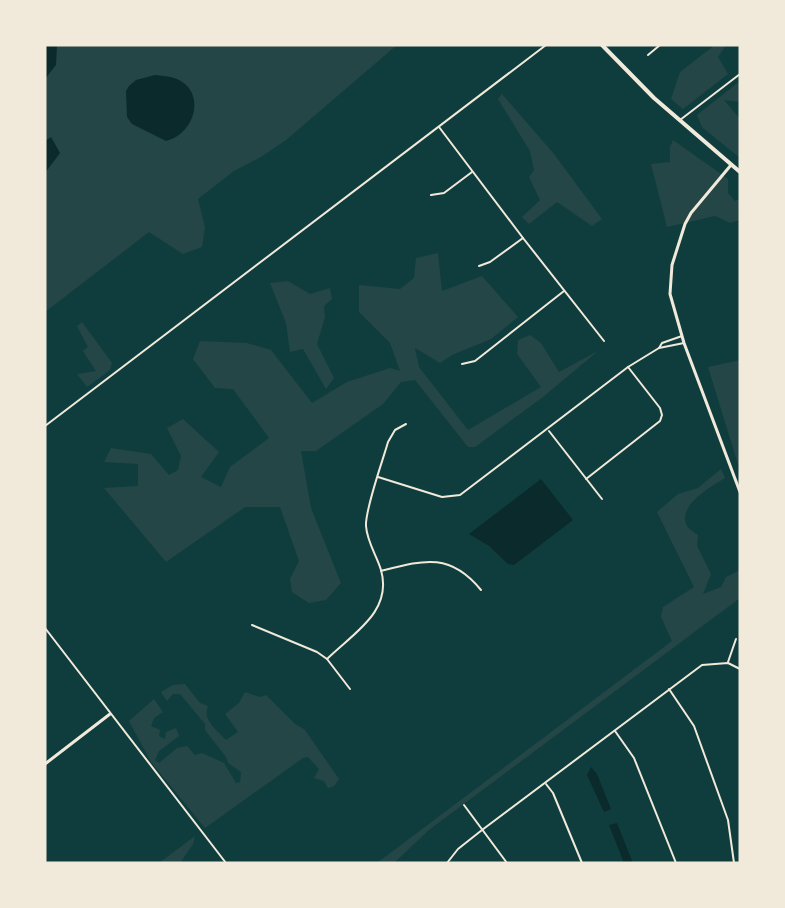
<svg xmlns="http://www.w3.org/2000/svg" width="785" height="908" font-family="Arial,sans-serif">
<style>
.green{fill:#244646}
.water{fill:#0a2a2b}
.lines{fill:none;stroke-linecap:round;stroke-linejoin:round}
.minor{stroke:#f1e9da;stroke-width:2}
.tertiary{stroke:#f1e9da;stroke-width:3}
.primary{stroke:#f1e9da;stroke-width:4}
</style>
<rect width="100%" height="100%" fill="#0f3d3e"/>
<g class="green">
<polygon points="45,45 397,45 286,140 261,157 234,171 198,199 205,227 202,247 183,254 149,232 45,312"/>
<polygon points="715,45 726,45 718,57 728,74 683,109 671,99 680,72"/>
<polygon points="740,81 740,102 724,100 740,119 740,158 702,127 697,115"/>
<polygon points="502,94 554,154 602,219 592,226 557,202 529,224 522,217 540,200 529,177 534,170 530,151 498,99"/>
<polygon points="673,140 728,179 728,193 735,201 740,199 740,220 730,223 715,216 667,227 651,164 670,162 670,147"/>
<polygon points="438,253 442,291 482,276 518,317 491,339 452,355 440,363 415,348 419,367 468,430 541,387 517,354 518,340 530,335 541,343 559,372 598,351 543,397 475,447 468,447 415,380 401,382 383,404 316,451 301,451 311,508 341,583 326,600 309,603 292,592 290,579 299,561 280,507 245,507 166,562 104,488 138,486 138,464 104,462 111,448 151,454 169,475 178,470 181,456 167,428 183,419 219,452 201,477 221,487 230,467 269,438 233,389 215,388 193,359 200,341 247,343 271,350 312,403 347,382 390,368 400,371 390,343 359,312 359,285 400,289 414,278 416,258"/>
<polygon points="288,281 310,294 330,288 332,299 324,306 325,317 317,344 334,378 326,389 303,349 290,352 286,323 270,283"/>
<polygon points="82,322 112,363 110,370 87,387 77,374 96,371 83,351 88,347 77,326"/>
<polygon points="740,360 740,471 708,367"/>
<path d="M721,469L725,478C712,486 676,506 687,526C689,529 695,533 698,535L697,546L711,574L703,594L721,587L726,577L740,570V598L429,830L394,863H377L672,641L661,617L663,607L694,587L657,512L678,494L698,488Z"/>
<path d="M185,684L200,703L208,706C202,720 217,730 226,740L238,732L225,714L239,703L245,692L260,697L266,695L295,724L305,730L339,779L334,786L328,788L324,781L314,778L319,769L308,757L303,758L205,828L151,762L129,721L154,699L163,712L154,718L151,726L160,730L159,736L165,739L166,732L176,728L179,736L159,751L155,760L159,763L177,748L187,746L195,755L202,753L224,763L236,783L240,782L241,772L228,763L226,757L205,730V724L180,694H173L167,701L161,692L173,685Z"/>
<polygon points="195,836 193,844 180,863 159,863"/>
</g>
<g class="water">
<polygon points="45,45 57,45 56,65 45,79"/>
<path d="M155,75C163,76 172,76 179,80C206,94 195,134 166,141L132,124L127,117L126,91L129,86L136,80Z"/>
<polygon points="51,137 60,153 45,173 45,141"/>
<polygon points="541,479 573,520 514,565 508,564 489,546 469,534"/>
<polygon points="591,767 597,774 611,809 604,812 587,775"/>
<polygon points="617,823 633,863 624,863 609,825"/>
</g>
<g class="lines">
<g class="minor">
<polyline points="648,55 660,45"/>
<polyline points="680,120 740,74"/>
<polyline points="439,127 523,238 604,341"/>
<polyline points="431,195 444,193 472,172"/>
<polyline points="479,266 490,262 523,238"/>
<polyline points="659,348 684,343"/>
<polyline points="462,364 475,361 564,291"/>
<polyline points="45,426 546,45"/>
<polyline points="549,431 602,499"/>
<polyline points="378,477 442,497 460,495 628,367 659,348 662,343 682,336"/>
<polyline points="586,479 660,421 662,415 660,408 628,367"/>
<path d="M381,571C424,560 450,552 481,590"/>
<polyline points="252,625 317,652 327,659 350,689"/>
<polyline points="45,628 226,863"/>
<path d="M327,659C352,634 393,612 381,570C377,556 367,542 366,526C365,509 383,460 388,442L395,430L406,424"/>
<polyline points="728,662 736,639"/>
<polyline points="669,689 694,726 728,820 734,863"/>
<polyline points="615,731 634,758 676,863"/>
<polyline points="546,784 553,793 582,863"/>
<polyline points="464,805 507,863"/>
<polyline points="447,863 458,849 482,830 702,665 728,663 740,669"/>
</g>
<g class="tertiary">
<polyline points="731,165 691,213 685,224 672,265 670,294 684,343 740,492"/>
<polyline points="45,764 110,714"/>
</g>
<polyline class="primary" points="602,45 654,98 740,172"/>
</g>
<rect width="785" height="908" fill="none" stroke="#f1e9da" stroke-width="93"/>
</svg>
